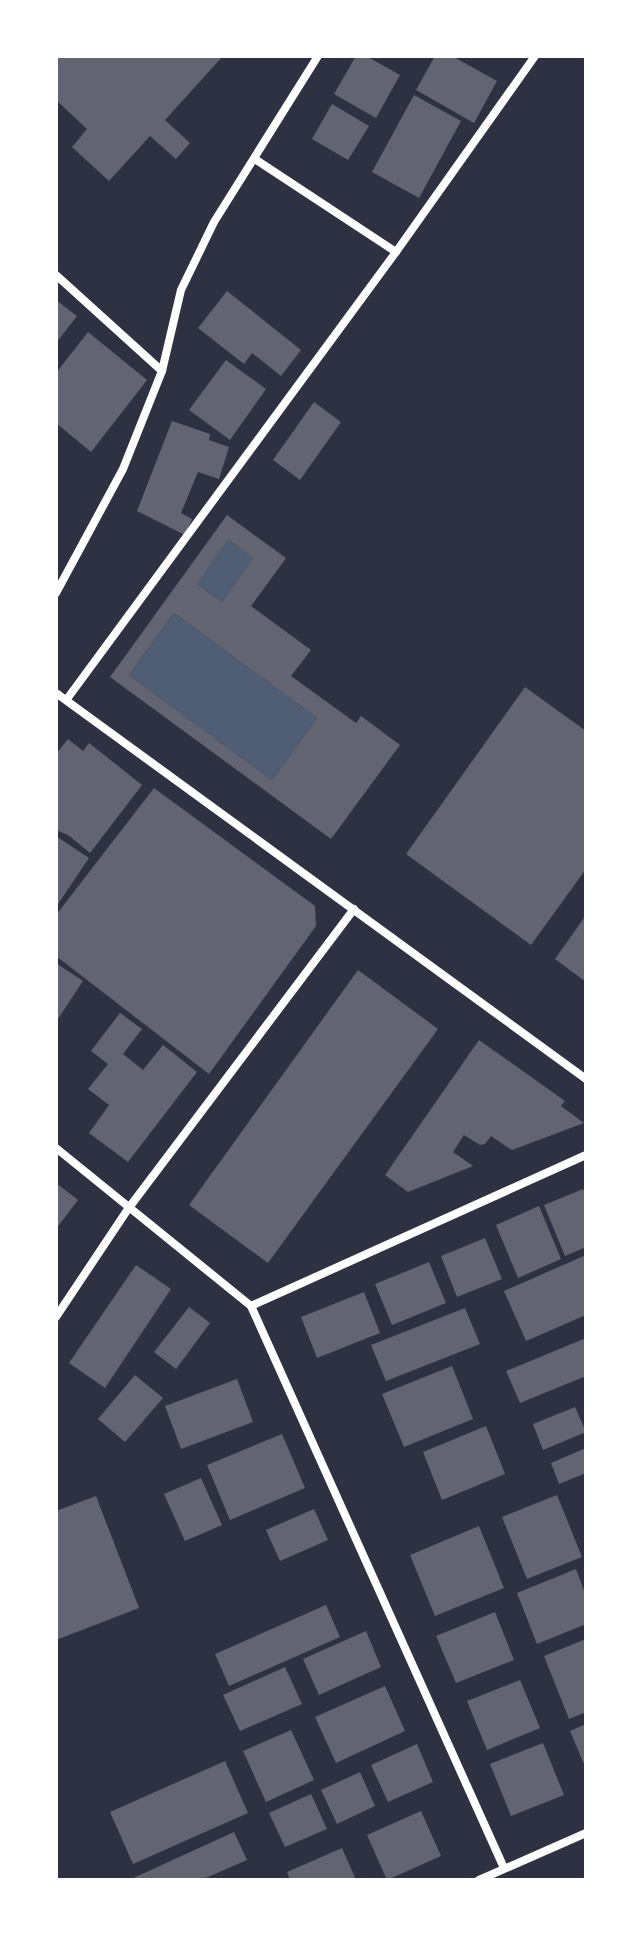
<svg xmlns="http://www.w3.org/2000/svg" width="642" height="1936" font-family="Cabin,sans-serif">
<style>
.water{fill:#4f5d75}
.building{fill:#626471;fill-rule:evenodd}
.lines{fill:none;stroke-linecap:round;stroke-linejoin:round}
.minor{stroke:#fff;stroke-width:8}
</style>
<rect width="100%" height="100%" fill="#2d3142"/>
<g class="water">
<polygon points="228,540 253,558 222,602 197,584"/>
<polygon points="174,613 317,718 272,780 129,675"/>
</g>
<g class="building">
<polygon points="56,56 223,56 165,120 190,143 176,159 150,136 109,181 72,147 87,129 56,100"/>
<polygon points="356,56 366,56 400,75 376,118 334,94"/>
<polygon points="435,56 452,56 497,81 474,123 416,90"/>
<polygon points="414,95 461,121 419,198 372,172"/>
<polygon points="332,104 369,126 348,160 312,139"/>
<polygon points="227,291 301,350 281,376 252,353 244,364 198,328"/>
<polygon points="56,300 77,316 56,343"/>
<polygon points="88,332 147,380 91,452 56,423 56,373"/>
<polygon points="226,360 266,389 230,440 189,410"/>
<polygon points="314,402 341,422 300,480 273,460"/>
<polygon points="172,421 210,434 209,440 229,447 219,479 198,472 181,513 192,519 185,535 137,511"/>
<path d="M227,515L286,558L251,606L311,650L291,676L356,723L361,716L400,745L331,839L110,677ZM228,540L253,558L222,602L197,584ZM174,613L317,718L272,780L129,675Z"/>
<polygon points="525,687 586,731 586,869 531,945 406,854"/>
<polygon points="68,739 83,751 89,743 142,785 90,853 68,835 56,830 56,754"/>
<polygon points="154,788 315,906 316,926 209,1074 56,956 56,915"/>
<polygon points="56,836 89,858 56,907"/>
<polygon points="586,915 586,982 555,959"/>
<polygon points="56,963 83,981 56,1022"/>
<polygon points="358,970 438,1029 268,1263 189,1205"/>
<polygon points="120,1013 142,1029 123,1054 143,1070 163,1045 197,1072 128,1162 89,1133 109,1105 88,1089 108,1064 91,1051"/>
<polygon points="479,1040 565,1101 561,1106 584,1123 512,1150 491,1136 485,1144 480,1145 464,1135 453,1152 473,1166 408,1192 385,1175"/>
<polygon points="56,1183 78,1200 56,1229"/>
<polygon points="583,1189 586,1196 586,1247 565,1256 544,1205"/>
<polygon points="539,1206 561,1259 518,1278 496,1225"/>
<polygon points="485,1238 502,1279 457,1297 441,1256"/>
<polygon points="586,1255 586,1315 526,1341 504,1291"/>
<polygon points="429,1262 446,1303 392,1325 375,1284"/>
<polygon points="136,1265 171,1289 105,1388 69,1363"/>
<polygon points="364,1292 380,1333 317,1358 301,1317"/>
<polygon points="189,1307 210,1323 176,1369 154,1352"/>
<polygon points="465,1308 480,1344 386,1381 371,1345"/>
<polygon points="586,1338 586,1376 520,1403 506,1371"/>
<polygon points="452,1366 473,1419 404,1447 382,1394"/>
<polygon points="135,1375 163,1398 125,1442 98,1419"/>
<polygon points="237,1379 253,1422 181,1449 165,1406"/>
<polygon points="575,1407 586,1432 543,1450 533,1424"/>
<polygon points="486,1426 505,1474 442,1500 423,1452"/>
<polygon points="282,1434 305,1488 230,1520 207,1465"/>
<polygon points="586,1448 586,1473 559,1484 551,1463"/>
<polygon points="201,1478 222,1525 185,1541 164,1494"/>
<polygon points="557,1495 582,1557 527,1579 502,1517"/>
<polygon points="96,1496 139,1608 56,1640 56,1511"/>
<polygon points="314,1509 328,1540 280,1561 266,1530"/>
<polygon points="479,1526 504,1588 435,1616 410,1555"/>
<polygon points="576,1569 586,1596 586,1624 537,1644 517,1593"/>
<polygon points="326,1605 340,1637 229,1686 215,1654"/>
<polygon points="495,1612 514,1660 456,1683 436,1636"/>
<polygon points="366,1631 381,1667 319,1695 303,1659"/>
<polygon points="586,1639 586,1712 569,1719 544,1656"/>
<polygon points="285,1667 302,1704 240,1731 223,1695"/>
<polygon points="520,1680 540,1728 487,1750 467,1701"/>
<polygon points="385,1686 405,1731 336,1763 315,1717"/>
<polygon points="586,1724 586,1769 570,1731"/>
<polygon points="291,1730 314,1780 266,1802 243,1751"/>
<polygon points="543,1743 564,1795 511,1816 490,1764"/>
<polygon points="417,1744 433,1782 388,1802 371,1765"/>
<polygon points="225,1761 248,1813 133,1864 110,1812"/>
<polygon points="360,1772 375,1806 337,1824 321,1790"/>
<polygon points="311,1794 327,1829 285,1847 269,1813"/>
<polygon points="421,1811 441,1856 387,1880 367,1835"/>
<polygon points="234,1832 247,1860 201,1880 129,1880"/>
<polygon points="342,1848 356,1880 290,1880 287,1872"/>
</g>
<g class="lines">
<g class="minor">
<polyline points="255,159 396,252"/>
<polyline points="56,275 162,371"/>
<polyline points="56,593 123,469 162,371 181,290 214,222 318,56"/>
<polyline points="56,693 586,1079"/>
<polyline points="67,699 396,252 535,56"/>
<polyline points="56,1148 251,1306 504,1868"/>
<polyline points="251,1306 586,1155"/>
<polyline points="56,1317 128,1209 354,909"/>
<polyline points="479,1880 586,1833"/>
</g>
</g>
<rect width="642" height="1936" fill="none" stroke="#ffffff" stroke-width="116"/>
</svg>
